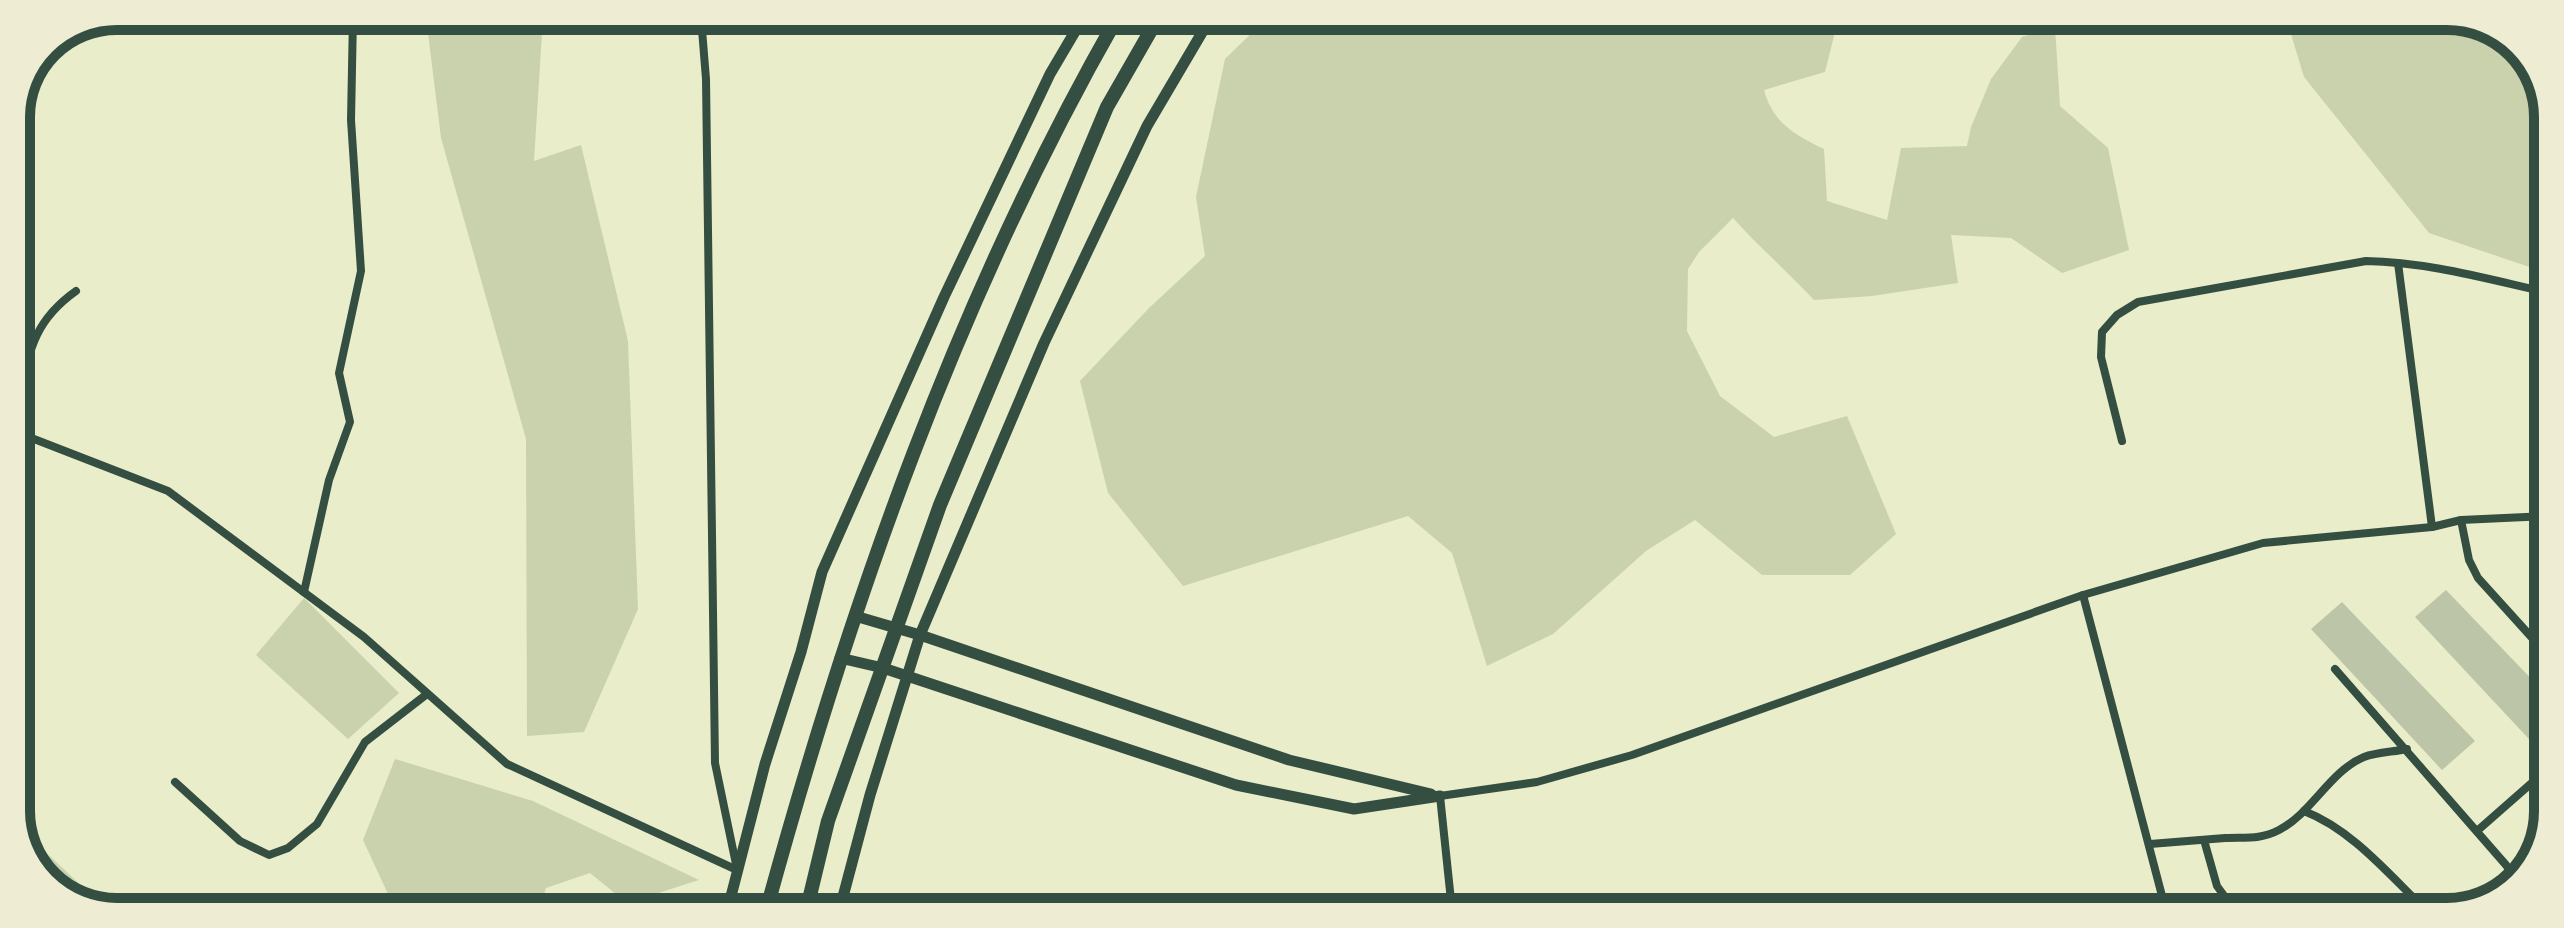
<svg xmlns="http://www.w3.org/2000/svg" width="2564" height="928" font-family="Lora,serif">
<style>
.green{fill:#cad2ad}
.building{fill:#bcc5a7}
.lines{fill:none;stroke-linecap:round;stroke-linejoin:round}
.minor{stroke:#344e41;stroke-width:8}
.tertiary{stroke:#344e41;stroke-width:11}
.primary{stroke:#344e41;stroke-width:14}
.rim{fill:none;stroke:#344e41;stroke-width:10}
</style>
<rect width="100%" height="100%" fill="#e9edc9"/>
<g class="green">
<polygon points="426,17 543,17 534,161 581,145 628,341 638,609 584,732 527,736 526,439 441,138"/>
<path d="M1266,19L1838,20L1825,72L1764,90C1773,123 1795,135 1824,149L1827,201L1887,220L1901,148L1967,146L1971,127L1991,79L2022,37L2055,27L2060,106L2108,148L2129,250L2062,273L2011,238L1951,235L1958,283L1872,296L1814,300C1788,272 1759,247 1733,218L1699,252L1688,269L1687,331L1720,396L1774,437L1847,416L1896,534L1850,575H1762L1695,520L1646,551L1553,634L1487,666L1452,553L1408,516L1183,586L1108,493L1080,381L1149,308L1205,256L1196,197L1225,59Z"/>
<polygon points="2287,21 2480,22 2527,55 2548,110 2547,273 2429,233 2304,77"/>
<polygon points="304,598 399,693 348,739 256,655"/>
<polygon points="395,759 533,801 699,880 627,903 590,873 546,888 540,908 394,907 363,840"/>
<polygon points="20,828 104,907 84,906 37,872"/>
</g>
<g class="building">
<polygon points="2446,590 2544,692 2543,754 2415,617"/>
<polygon points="2342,602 2475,741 2442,770 2311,629"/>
</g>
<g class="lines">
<g class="minor">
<polyline points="701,17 706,79 715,763 737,869"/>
<polyline points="2398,263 2432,527"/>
<path d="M16,413C29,359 28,325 76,291"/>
<polyline points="16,432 168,491 364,637 507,764 737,870"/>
<path d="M2122,441L2101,357L2102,332L2117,315L2138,302L2366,261C2427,262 2487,279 2546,292"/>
<polyline points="2461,520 2469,560 2478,578 2544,651"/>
<polyline points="304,592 329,480 350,422 339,373 361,271 351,120 353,17"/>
<polyline points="2083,595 2166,911"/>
<polyline points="2335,669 2506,865 2516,880"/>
<polyline points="175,782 240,841 269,855 288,848 317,824 365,742 427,694"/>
<path d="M2304,811C2353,830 2390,876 2428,912"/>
<polyline points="2477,831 2543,773"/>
<polyline points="2204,840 2217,886 2236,912"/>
<path d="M2150,844C2175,842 2200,840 2225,838C2245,837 2260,840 2279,830C2312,813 2330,771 2364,757C2377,752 2393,752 2407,749"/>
<polyline points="1452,910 1440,796 1537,782 1632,755 2083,595 2263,543 2432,527 2461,520 2545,516"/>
</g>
<g class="tertiary">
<polyline points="855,616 920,635 1289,760 1431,794"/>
<polyline points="840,658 883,668 1236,785 1354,809 1440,796"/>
<polyline points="728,908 765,764 801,652 822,572 944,297 1050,74 1083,18"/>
<polyline points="840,908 870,795 920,635 1044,343 1147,126 1210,19"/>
</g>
<g class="primary">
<path d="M767,908C851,601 958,296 1117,18"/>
<polyline points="807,908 828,821 940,505 1107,107 1158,18"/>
</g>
</g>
<path d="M0 0H2564V928H0ZM117 30H2447A87 87 0 0 1 2534 117V811A87 87 0 0 1 2447 898H117A87 87 0 0 1 30 811V117A87 87 0 0 1 117 30Z" fill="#eeecd3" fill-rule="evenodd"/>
<path class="rim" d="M117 30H2447A87 87 0 0 1 2534 117V811A87 87 0 0 1 2447 898H117A87 87 0 0 1 30 811V117A87 87 0 0 1 117 30Z"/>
</svg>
